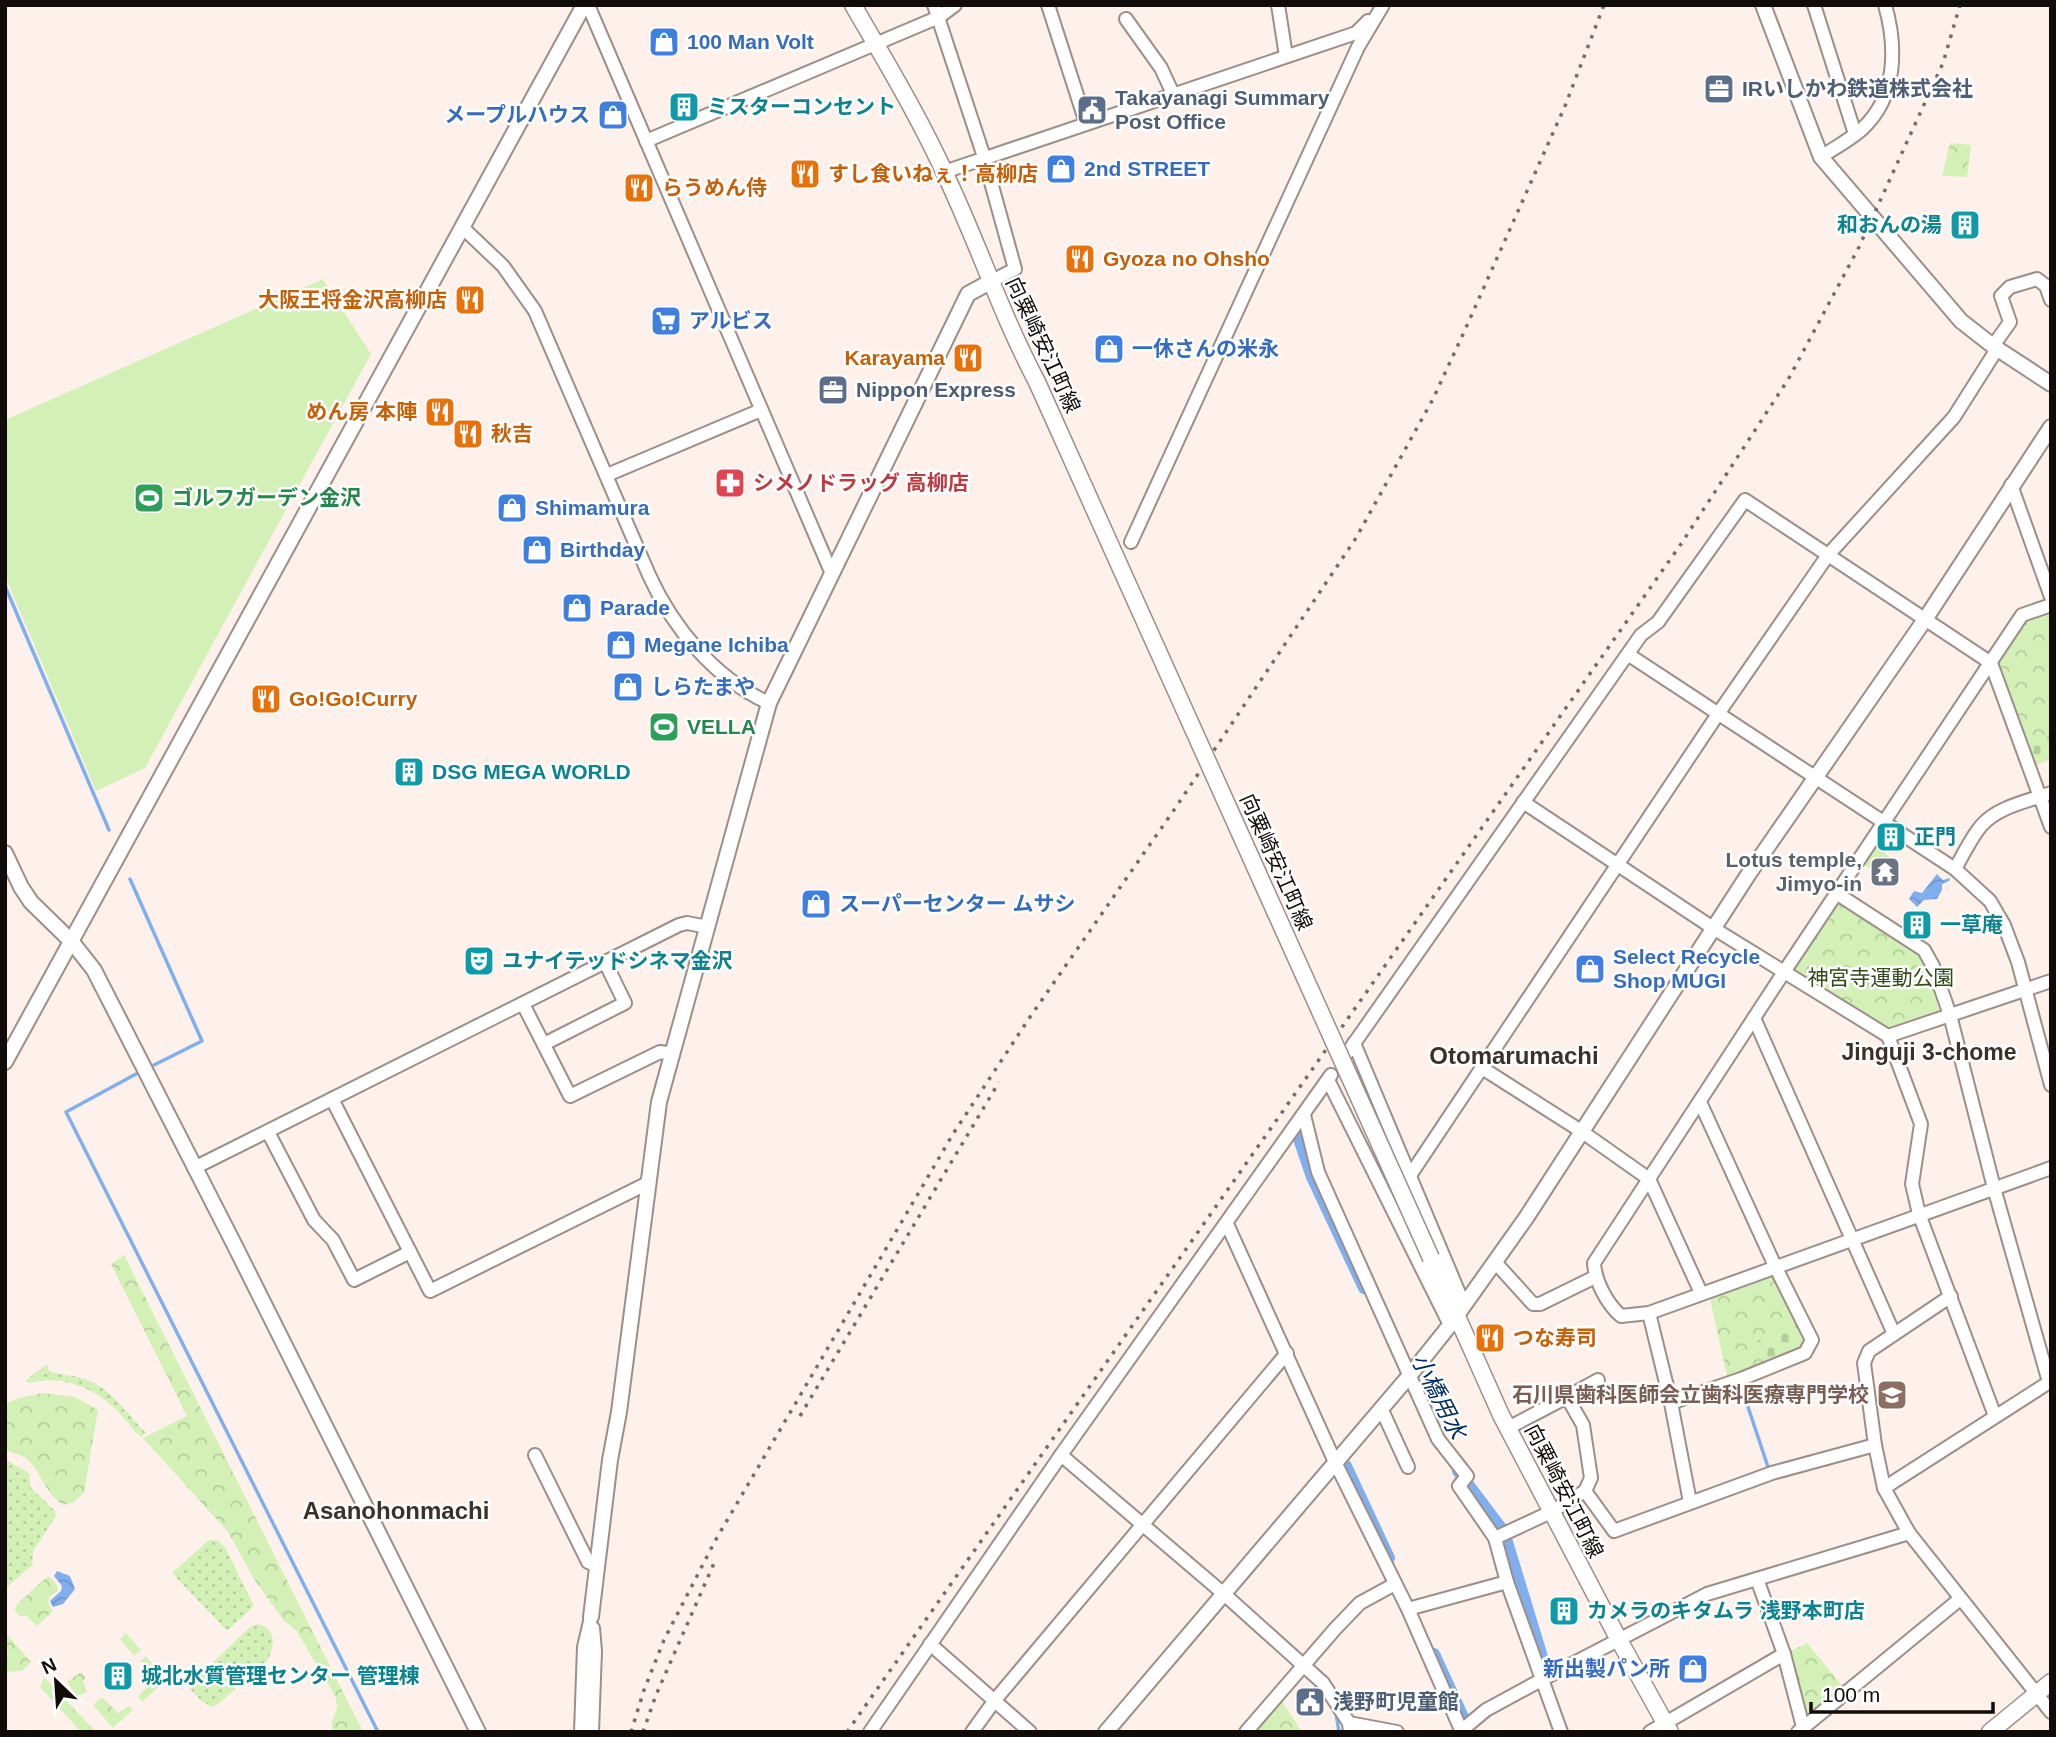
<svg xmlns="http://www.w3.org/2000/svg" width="2056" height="1737" font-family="Arial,'Noto Sans JP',sans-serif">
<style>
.grass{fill:url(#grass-dots)}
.forest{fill:url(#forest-crowns)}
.cemetery{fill:url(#cemetery-stones)}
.garden{fill:#d3f1b6}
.water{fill:url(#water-waves)}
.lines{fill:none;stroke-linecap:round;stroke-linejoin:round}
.stream{stroke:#80afee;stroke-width:3.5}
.canal{stroke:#80afee;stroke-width:12}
.minor-casing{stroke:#9c8e88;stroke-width:16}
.tertiary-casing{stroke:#9c8e88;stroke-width:18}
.secondary-casing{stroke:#9c8e88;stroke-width:19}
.minor{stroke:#fff;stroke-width:12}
.tertiary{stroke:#fff;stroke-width:14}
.secondary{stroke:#fff;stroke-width:16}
.rail{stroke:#756d68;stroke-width:3.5;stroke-dasharray:3.5 7;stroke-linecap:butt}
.secondary-bridge-casing{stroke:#9c8e88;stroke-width:19;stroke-linecap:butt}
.secondary-bridge{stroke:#fff;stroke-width:16}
.labels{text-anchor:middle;stroke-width:5;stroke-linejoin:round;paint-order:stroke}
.shop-label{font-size:21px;font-weight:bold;fill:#366cbe;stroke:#fff;text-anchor:start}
.service-label{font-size:21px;font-weight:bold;fill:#4e5e75;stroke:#fff;text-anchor:start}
.culture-label{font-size:21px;font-weight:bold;fill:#0d838f;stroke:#fff;text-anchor:start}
.food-label{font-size:21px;font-weight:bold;fill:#c56008;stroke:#fff;text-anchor:start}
.street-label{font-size:21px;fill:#110c09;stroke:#fff}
.health-label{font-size:21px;font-weight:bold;fill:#be3a42;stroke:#fff;text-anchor:start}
.leisure-label{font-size:21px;font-weight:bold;fill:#27864d;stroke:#fff;text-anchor:start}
.worship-label{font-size:21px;font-weight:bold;fill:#5b616d;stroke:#fff;text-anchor:end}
.park-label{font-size:21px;fill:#344a18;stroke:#fff}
.education-label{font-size:21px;font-weight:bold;fill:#785e54;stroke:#fff;text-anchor:end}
.neighbourhood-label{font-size:23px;font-weight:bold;fill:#3c302b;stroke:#fff}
.water-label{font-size:23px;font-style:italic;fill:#002e64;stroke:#fff}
.quarter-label{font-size:24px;font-weight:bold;fill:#3c302b;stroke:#fff}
</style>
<defs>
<pattern id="grass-dots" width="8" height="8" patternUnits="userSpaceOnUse" patternTransform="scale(1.75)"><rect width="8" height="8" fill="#d3f1b6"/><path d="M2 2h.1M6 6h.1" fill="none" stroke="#b4cd9b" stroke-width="1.8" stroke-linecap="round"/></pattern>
<pattern id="forest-crowns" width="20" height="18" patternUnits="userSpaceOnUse" patternTransform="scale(1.75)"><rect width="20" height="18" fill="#d3f1b6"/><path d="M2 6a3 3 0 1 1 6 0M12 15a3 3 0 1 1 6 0" fill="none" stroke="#b4cd9b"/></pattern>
<pattern id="cemetery-stones" width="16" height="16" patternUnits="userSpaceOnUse" patternTransform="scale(1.75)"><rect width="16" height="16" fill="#d3f1b6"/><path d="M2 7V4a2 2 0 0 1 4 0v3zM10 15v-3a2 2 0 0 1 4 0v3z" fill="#b4cd9b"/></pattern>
<pattern id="water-waves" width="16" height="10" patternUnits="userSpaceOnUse" patternTransform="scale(1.75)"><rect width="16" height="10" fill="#80afee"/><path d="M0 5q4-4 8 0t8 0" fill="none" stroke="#6e95cb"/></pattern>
</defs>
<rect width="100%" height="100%" fill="#fef1eb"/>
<g class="grass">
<path d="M47,1364L49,1371C61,1376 77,1374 92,1382C115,1393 129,1416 146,1433L141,1437C133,1430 127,1421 119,1413C97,1389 62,1374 30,1383L25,1381Z"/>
<polygon points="5,1459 29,1473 31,1488 55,1511 56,1516 33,1551 32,1565 5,1589"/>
<polygon points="209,1540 217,1540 225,1547 254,1606 227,1631 172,1573"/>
<path d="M257,1624C277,1627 275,1648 267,1661L218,1704L212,1707L201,1701L188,1686L250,1627Z"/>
</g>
<g class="forest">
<polygon points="1950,143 1971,145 1967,177 1942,176"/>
<polygon points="2048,612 2051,614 2051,734 2028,743 1995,663 2022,621"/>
<polygon points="1836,899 1916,948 1926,961 1939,1010 1881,1030 1787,967"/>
<path d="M124,1255L363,1732H335C327,1722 336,1717 337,1707C337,1704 336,1700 335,1696L296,1630L284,1621L254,1579L228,1532L143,1438L187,1416L111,1264Z"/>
<polygon points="1763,1274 1777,1275 1799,1323 1765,1363 1727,1377 1709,1294"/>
<path d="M42,1393L75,1397L98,1410L84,1493L74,1502L63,1505C42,1491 40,1465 22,1456C17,1453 11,1453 5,1450V1404L19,1398Z"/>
<polygon points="48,1576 57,1585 58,1591 49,1597 48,1603 53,1611 37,1626 27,1616 19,1616 15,1611 16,1605"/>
<polygon points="5,1632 31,1662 22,1671 5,1672 5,1657 9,1654 5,1650"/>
<polygon points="126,1633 141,1650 134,1656 120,1639"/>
<polygon points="1807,1643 1845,1689 1805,1722 1787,1653"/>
<polygon points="146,1656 166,1680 142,1702 138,1696 156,1678 140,1661"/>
<polygon points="81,1672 86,1678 83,1681 87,1692 77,1696 67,1682"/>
<polygon points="44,1677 96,1732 81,1732 40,1687"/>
<polygon points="102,1697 118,1713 129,1706 133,1710 113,1728 93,1705"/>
<polygon points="1280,1698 1302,1732 1250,1732"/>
</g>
<g class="cemetery">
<polygon points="2051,734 2051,759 2037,765 2028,743"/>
<polygon points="1799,1323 1807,1340 1802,1350 1765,1363 1757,1341"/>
</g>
<g class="garden">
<polygon points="323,279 371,354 145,768 96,791 5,576 5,420"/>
<polygon points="1884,836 1888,840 1881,850 1895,861 1887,879 1864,865"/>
</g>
<g class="water">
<polygon points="1937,874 1943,880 1950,878 1949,881 1942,884 1942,890 1937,899 1924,900 1917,907 1909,899 1914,891 1922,893"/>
<polygon points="57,1571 70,1576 75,1589 63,1604 53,1607 50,1601 61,1591 62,1586 54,1576"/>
</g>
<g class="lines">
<g class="stream">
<polyline points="5,586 109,830"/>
<polyline points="130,879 202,1041 154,1065"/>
<polyline points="136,1074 66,1112 378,1732"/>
<polyline points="1740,1383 1769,1470"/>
<polyline points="1336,1713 1339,1732"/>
</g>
<g class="canal">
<polyline points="1298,1136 1312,1177 1364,1288"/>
<polyline points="1346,1466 1389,1558"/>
<polyline points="1458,1471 1504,1532 1546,1670"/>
<polyline points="1434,1654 1463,1717"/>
</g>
<g class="minor-casing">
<g id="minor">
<polyline points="588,5 832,574"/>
<polyline points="934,5 984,157 1015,269 990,282"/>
<polyline points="1048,5 1086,123"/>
<polyline points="1278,5 1286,56"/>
<polyline points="1814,5 1855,134"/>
<polyline points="1126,19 1161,68 1173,94"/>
<polyline points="646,141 939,17 955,5"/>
<path d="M1821,157C1834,148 1850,140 1862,129C1897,97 1897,47 1885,5"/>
<polyline points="944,172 1356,33 1368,21"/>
<path d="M462,227L503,266L535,311L649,575C673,628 715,679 769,703"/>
<polyline points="1993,346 2010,322 2001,296 2010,287 2037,279 2046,286 2051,300"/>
<polyline points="607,475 761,410"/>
<polyline points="2011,485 2051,597"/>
<polyline points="1131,542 1358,47 1383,5"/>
<path d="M2051,605L2022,615L1784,972L1594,1263C1595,1281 1607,1304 1621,1316L1649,1313L2051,1168"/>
<polyline points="1629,655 1955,869 1990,901 2004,925 2018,962 2051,1085"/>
<polyline points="1523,802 1713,928 1888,1036 1921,1124 1912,1184 1919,1214 1995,1416"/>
<path d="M1955,869C1963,855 1971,838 1981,826C1997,807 2028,801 2051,793"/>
<polyline points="1836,893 1924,950 1933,966 1950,1015 1994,1188 2049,1382"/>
<polyline points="523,1004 570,1096 660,1052 673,1054"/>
<polyline points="1754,1018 1894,1334"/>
<polyline points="1888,1036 2051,981"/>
<polyline points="1354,1043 1464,1305"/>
<polyline points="544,1044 625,1003 605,962"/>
<polyline points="1348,1052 1641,635 1658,622 1745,500 1991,663 2051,827"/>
<polyline points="1482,1068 1581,1131 1649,1179 1701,1293"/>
<polyline points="1328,1080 1450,1325"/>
<polyline points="332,1099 430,1291 648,1183"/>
<polyline points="1304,1115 1318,1172 1438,1439 1467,1476 1459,1486 1495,1538 1507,1582 1561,1732"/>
<polyline points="268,1132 314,1220 333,1240 354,1280 410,1252"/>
<polyline points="194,1168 679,925 687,923 708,927"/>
<polyline points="1409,1177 1718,714 1828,555 1954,417 1997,349"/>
<polyline points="1227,1224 1335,1462 1408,1609 1462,1732"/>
<polyline points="1495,1262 1533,1304 1540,1304 1595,1277"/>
<polyline points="1649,1313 1671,1403 1690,1502"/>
<polyline points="1567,1397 1598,1380"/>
<polyline points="1671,1403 1741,1379 1805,1353 1812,1340 1775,1266 1700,1102"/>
<polyline points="1381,1408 1408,1467"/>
<polyline points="1508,1428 1567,1397 1583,1425 1591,1478 1585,1491"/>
<polyline points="1875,1445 1864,1363 1869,1351 1951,1296"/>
<polyline points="535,1455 588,1562 597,1566"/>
<polyline points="1061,1455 1224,1594 1323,1683 1349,1723 1350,1732"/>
<polyline points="1884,1488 2051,1381"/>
<polyline points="1495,1538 1551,1512 1585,1491 1614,1531 1772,1473 1875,1445 1884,1488 1909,1533 2051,1712"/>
<polyline points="1757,1579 1784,1654"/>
<polyline points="1408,1609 1507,1582"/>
<polyline points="930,1644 1030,1732"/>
<polyline points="1349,1723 1397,1732"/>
<polyline points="1462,1730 1486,1710 1543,1679 1707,1594 1909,1533"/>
<polyline points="581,1732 584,1647 591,1617"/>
<polyline points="592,1732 595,1651 593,1628"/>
<polyline points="870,1732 1061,1455 1331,1075"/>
<polyline points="972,1732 995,1700 1287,1353"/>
<polyline points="1246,1732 1335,1629 1360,1603 1395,1584"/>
<polyline points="1650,1732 1784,1654 1803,1727"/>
<polyline points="1798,1732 1960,1599"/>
</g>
</g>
<g class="tertiary-casing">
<g id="tertiary">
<polyline points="1763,5 1821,157 1961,321 1993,346 2051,384"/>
<polyline points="5,853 21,887 31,902 72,942 94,970 233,1242 478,1732"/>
<polyline points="5,1062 584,5"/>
<polyline points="591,1617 610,1460 619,1412 659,1102 769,703 968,294 990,282"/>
<polyline points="1106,1732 1410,1375 1450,1325 1526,1218 1748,875 1926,618 2051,427"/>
</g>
</g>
<g class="secondary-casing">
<g id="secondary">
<path d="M853,5C886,62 920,118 947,178C979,246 1002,316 1037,382"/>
<polyline points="1431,1258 1501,1415 1619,1640 1670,1732"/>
<polyline points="1990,1732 2051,1682"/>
</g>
</g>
<use href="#minor" class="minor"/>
<use href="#tertiary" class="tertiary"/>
<use href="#secondary" class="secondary"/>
<g class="rail">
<polyline points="800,1416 999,1082"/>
<polyline points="631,1732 644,1690 664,1640 715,1541 953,1134 1030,1017 1176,807 1356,538 1433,399 1464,332 1565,106 1604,5"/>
<polyline points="643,1732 656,1695 715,1561"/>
<polyline points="847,1732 1681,544 1789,378 1859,247 1943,63 1960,5"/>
</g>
<g class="secondary-bridge-casing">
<polyline id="secondary-bridge" points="1037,382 1431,1258"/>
</g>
<use href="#secondary-bridge" class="secondary-bridge"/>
</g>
<defs>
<g id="shop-square" transform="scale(1.575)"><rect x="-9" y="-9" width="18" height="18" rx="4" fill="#3f7fe0" stroke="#fff"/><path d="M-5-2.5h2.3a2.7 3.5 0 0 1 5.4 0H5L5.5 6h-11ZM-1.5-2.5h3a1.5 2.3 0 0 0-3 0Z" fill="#fff"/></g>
<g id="office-square" transform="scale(1.575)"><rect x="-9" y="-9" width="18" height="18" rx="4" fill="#5c6f8a" stroke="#fff"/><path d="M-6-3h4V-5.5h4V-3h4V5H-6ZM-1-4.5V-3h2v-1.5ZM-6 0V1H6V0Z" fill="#fff"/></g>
<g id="building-square" transform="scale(1.575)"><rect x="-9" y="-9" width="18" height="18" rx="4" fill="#0f9aa8" stroke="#fff"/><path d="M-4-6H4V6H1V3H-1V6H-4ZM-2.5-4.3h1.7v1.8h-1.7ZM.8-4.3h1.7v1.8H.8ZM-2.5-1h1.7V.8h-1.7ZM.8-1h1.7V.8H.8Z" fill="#fff"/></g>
<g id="civic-square" transform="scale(1.575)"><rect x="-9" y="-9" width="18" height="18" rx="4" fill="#5c6f8a" stroke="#fff"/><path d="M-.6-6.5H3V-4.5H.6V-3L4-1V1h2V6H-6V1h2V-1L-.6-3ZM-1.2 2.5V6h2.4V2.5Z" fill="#fff"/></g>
<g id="restaurant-square" transform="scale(1.575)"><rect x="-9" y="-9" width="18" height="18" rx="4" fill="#e8710a" stroke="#fff"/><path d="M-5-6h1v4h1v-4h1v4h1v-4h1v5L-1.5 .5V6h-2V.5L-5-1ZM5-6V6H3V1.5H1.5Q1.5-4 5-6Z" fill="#fff"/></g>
<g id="supermarket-square" transform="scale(1.575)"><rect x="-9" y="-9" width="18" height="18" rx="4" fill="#3f7fe0" stroke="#fff"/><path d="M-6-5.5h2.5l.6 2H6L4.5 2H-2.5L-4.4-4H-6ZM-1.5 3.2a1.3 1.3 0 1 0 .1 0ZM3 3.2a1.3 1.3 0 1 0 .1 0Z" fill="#fff"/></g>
<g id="pharmacy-square" transform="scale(1.575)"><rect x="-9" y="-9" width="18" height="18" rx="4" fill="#e0444e" stroke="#fff"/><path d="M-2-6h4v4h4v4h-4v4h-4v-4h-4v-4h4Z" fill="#fff"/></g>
<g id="stadium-square" transform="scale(1.575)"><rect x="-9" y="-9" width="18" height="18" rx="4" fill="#2e9e5b" stroke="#fff"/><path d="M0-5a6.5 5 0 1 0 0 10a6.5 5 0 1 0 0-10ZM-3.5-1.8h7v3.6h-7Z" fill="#fff"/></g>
<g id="temple-square" transform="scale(1.575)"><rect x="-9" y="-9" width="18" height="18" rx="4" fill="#6b7280" stroke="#fff"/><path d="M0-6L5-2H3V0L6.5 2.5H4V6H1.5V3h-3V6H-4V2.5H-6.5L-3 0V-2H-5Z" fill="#fff"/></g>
<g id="theatre-square" transform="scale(1.575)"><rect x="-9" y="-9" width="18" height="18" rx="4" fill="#0f9aa8" stroke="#fff"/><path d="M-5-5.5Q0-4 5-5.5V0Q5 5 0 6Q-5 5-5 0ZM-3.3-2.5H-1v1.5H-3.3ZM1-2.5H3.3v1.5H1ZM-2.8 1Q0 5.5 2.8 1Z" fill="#fff"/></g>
<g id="school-square" transform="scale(1.575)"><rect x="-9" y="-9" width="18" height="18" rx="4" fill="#8d6e63" stroke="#fff"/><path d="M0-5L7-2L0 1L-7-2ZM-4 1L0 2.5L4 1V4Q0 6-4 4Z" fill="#fff"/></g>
</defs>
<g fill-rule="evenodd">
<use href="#shop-square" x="664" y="42"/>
<use href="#office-square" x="1719" y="89"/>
<use href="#building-square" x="684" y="107"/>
<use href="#civic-square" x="1092" y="110"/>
<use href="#shop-square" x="613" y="115"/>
<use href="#shop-square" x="1061" y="169"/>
<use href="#restaurant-square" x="805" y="174"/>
<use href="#restaurant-square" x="639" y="188"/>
<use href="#building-square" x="1965" y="225"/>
<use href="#restaurant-square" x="1080" y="259"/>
<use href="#restaurant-square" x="470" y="300"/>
<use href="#supermarket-square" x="666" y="321"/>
<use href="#shop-square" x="1109" y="349"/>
<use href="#restaurant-square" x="968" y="358"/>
<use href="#office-square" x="833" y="390"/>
<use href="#restaurant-square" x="440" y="412"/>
<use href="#restaurant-square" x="468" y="434"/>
<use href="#pharmacy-square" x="730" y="483"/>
<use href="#stadium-square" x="149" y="498"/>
<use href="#shop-square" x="512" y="508"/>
<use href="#shop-square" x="537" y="550"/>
<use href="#shop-square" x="577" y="608"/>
<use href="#shop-square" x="621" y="645"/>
<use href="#shop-square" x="628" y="687"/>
<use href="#restaurant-square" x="266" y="699"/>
<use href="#stadium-square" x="664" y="727"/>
<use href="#building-square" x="409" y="772"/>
<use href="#building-square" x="1891" y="837"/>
<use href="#temple-square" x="1885" y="872"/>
<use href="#shop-square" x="816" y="904"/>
<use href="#building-square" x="1917" y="925"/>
<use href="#theatre-square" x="479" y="961"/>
<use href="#shop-square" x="1590" y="969"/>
<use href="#restaurant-square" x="1490" y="1338"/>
<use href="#school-square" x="1892" y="1395"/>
<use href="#building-square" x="1564" y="1611"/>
<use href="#shop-square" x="1693" y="1669"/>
<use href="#building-square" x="118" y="1676"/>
<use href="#civic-square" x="1310" y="1702"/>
</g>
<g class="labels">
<g class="shop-label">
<text x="687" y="49">100 Man Volt</text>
<text x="590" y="122" text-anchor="end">メープルハウス</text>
<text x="1084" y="176">2nd STREET</text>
<text x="689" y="328">アルビス</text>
<text x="1132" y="356">一休さんの米永</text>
<text x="535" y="515">Shimamura</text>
<text x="560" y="557">Birthday</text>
<text x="600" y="615">Parade</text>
<text x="644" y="652">Megane Ichiba</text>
<text x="651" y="694">しらたまや</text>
<text x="839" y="911">スーパーセンター ムサシ</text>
<text x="1613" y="964">Select Recycle<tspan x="1613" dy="24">Shop MUGI</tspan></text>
<text x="1670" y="1676" text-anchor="end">新出製パン所</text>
</g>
<g class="service-label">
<text x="1742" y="96">IRいしかわ鉄道株式会社</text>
<text x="1115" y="105">Takayanagi Summary<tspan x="1115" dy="24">Post Office</tspan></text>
<text x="856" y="397">Nippon Express</text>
<text x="1333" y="1709">浅野町児童館</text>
</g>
<g class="culture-label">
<text x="707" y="114">ミスターコンセント</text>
<text x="1942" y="232" text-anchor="end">和おんの湯</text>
<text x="432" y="779">DSG MEGA WORLD</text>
<text x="1914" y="844">正門</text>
<text x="1940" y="932">一草庵</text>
<text x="502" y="968">ユナイテッドシネマ金沢</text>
<text x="1587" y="1618">カメラのキタムラ 浅野本町店</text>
<text x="141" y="1683">城北水質管理センター 管理棟</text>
</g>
<g class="food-label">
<text x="828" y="181">すし食いねぇ！高柳店</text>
<text x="662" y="195">らうめん侍</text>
<text x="1103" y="266">Gyoza no Ohsho</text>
<text x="447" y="307" text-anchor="end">大阪王将金沢高柳店</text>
<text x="945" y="365" text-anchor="end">Karayama</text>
<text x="417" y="419" text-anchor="end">めん房 本陣</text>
<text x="491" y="441">秋吉</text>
<text x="289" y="706">Go!Go!Curry</text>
<text x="1513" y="1345">つな寿司</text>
</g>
<g class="street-label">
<text transform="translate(1043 345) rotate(65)" y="7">向粟崎安江町線</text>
<text transform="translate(1276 862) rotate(66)" y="7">向粟崎安江町線</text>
<text transform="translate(1564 1491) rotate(63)" y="7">向粟崎安江町線</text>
</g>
<g class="health-label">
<text x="753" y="490">シメノドラッグ 高柳店</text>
</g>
<g class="leisure-label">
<text x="172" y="505">ゴルフガーデン金沢</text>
<text x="687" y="734">VELLA</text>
</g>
<g class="worship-label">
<text x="1862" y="867">Lotus temple,<tspan x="1862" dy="24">Jimyo-in</tspan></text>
</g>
<g class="park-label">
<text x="1881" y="985">神宮寺運動公園</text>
</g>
<g class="education-label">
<text x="1869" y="1402">石川県歯科医師会立歯科医療専門学校</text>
</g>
<g class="neighbourhood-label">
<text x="1929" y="1060">Jinguji 3-chome</text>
</g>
<g class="water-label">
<text transform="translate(1439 1396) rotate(63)" y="8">小橋用水</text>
</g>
<g class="quarter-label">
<text x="1514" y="1064">Otomarumachi</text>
<text x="396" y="1519">Asanohonmachi</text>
</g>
</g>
<rect width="2056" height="1737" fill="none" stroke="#110c09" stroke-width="14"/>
<g transform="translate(56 1681) rotate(335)" stroke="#ffffff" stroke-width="5" paint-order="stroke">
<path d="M0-5L12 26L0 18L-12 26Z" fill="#110c09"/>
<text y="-10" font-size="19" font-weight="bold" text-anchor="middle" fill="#110c09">N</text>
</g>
<path d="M1811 1702v10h182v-10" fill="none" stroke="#110c09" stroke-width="3.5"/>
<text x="1822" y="1702" font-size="21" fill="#110c09" stroke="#ffffff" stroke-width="5" paint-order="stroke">100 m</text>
</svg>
